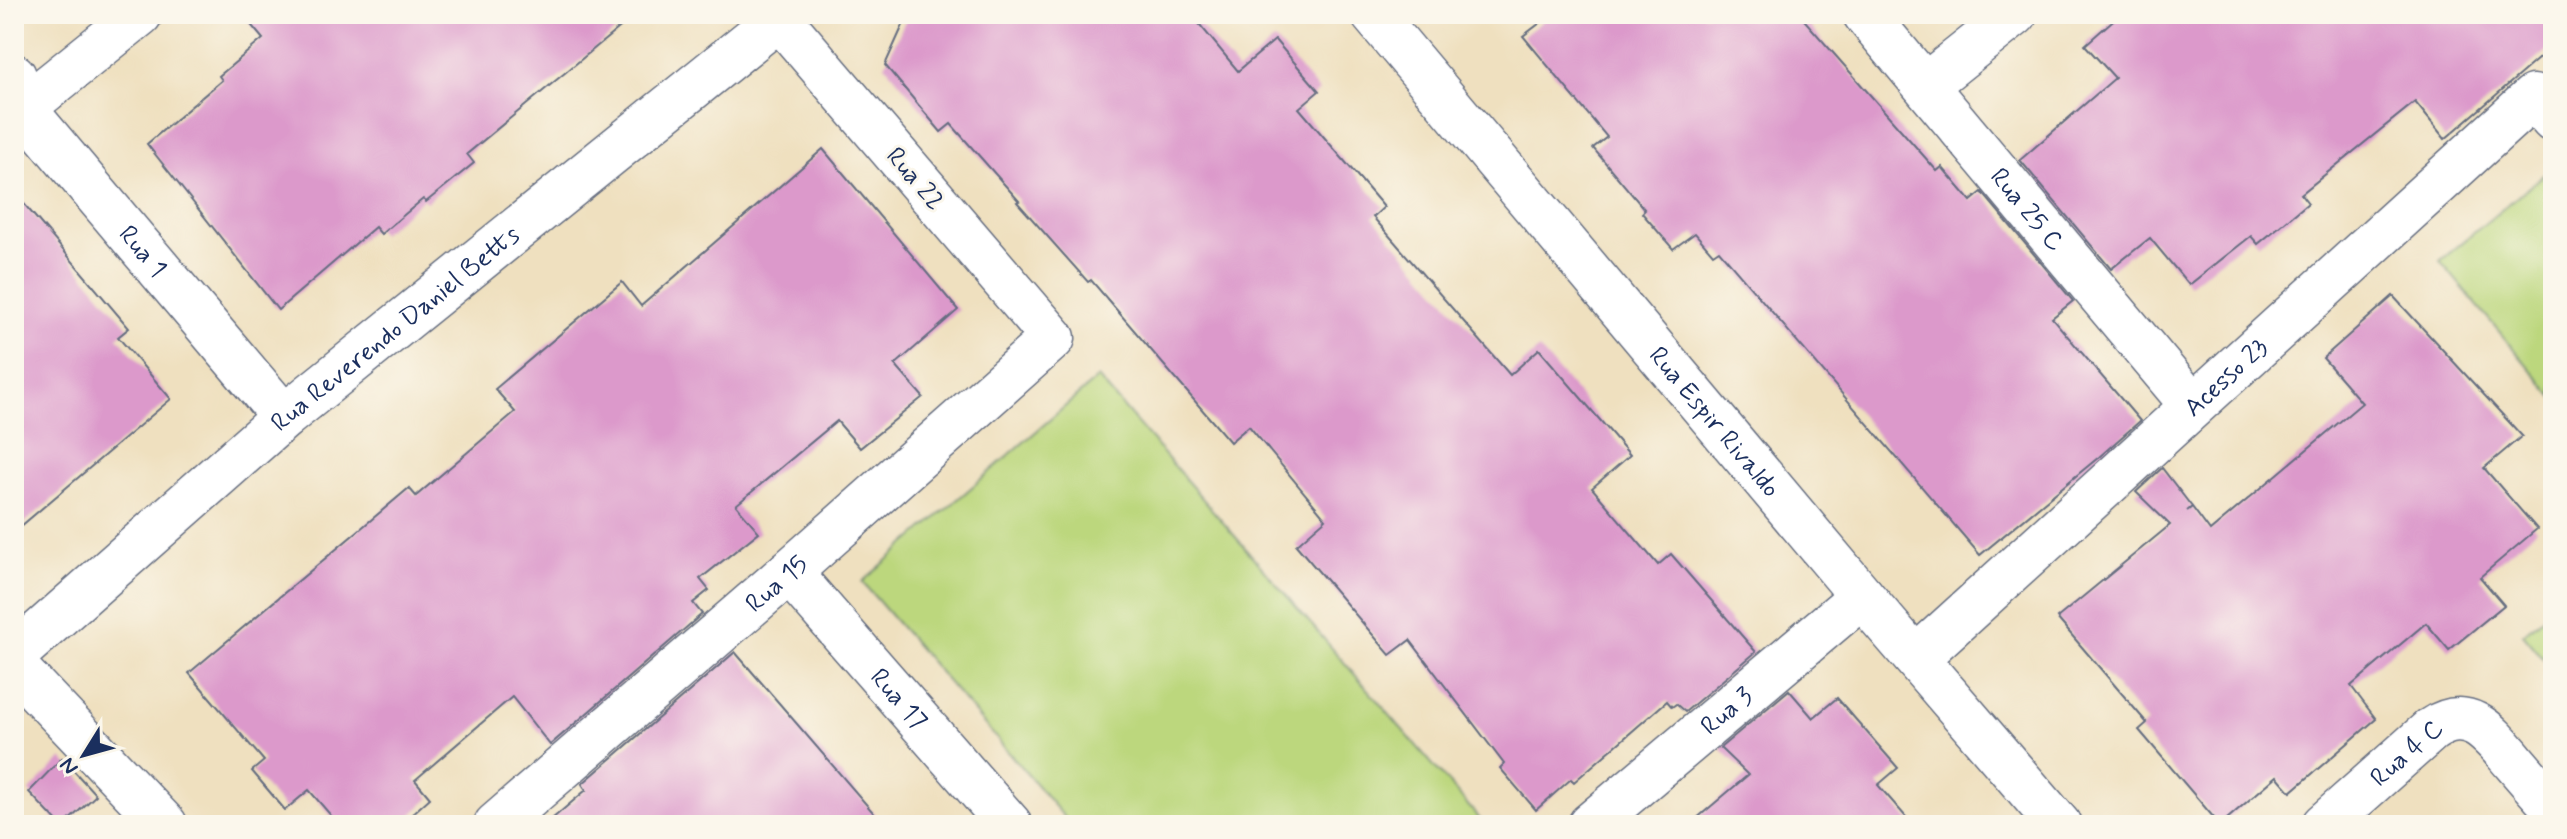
<svg xmlns="http://www.w3.org/2000/svg" width="2567" height="839" font-family="Mynerve,sans-serif">
<style>
.green{fill:#bcd77d;stroke:#6c836e;stroke-width:2}
.building{fill:#dc99cb}
.lines{fill:none;stroke-linecap:round;stroke-linejoin:round}
.pedestrian-casing{stroke:#656d80;stroke-width:47}
.minor-casing{stroke:#656d80;stroke-width:47}
.tertiary-casing{stroke:#656d80;stroke-width:47}
.pedestrian{stroke:#fff;stroke-width:44}
.minor{stroke:#fff;stroke-width:44}
.tertiary{stroke:#fff;stroke-width:44}
.labels{text-anchor:middle;stroke-width:6;stroke-linejoin:round;paint-order:stroke}
.street-label{font-size:26px;fill:#1b2f5e;stroke:#fbf7ec}
</style>
<rect width="100%" height="100%" fill="#fbf7ec"/>
<filter id="ink" filterUnits="userSpaceOnUse"><feTurbulence type="fractalNoise" baseFrequency=".0125" numOctaves="2"/><feDisplacementMap in="SourceGraphic" scale="16" xChannelSelector="R" yChannelSelector="G"/><feConvolveMatrix kernelMatrix="1 2 1 2 8 2 1 2 1" color-interpolation-filters="sRGB"/></filter>
<filter id="wash" filterUnits="userSpaceOnUse"><feTurbulence type="fractalNoise" baseFrequency=".006" numOctaves="4" result="noise"/><feDisplacementMap in="SourceGraphic" scale="32" xChannelSelector="R" yChannelSelector="G"/><feGaussianBlur stdDeviation="1.8" result="paint"/><feColorMatrix in="noise" values="0 0 0 0 0 0 0 0 0 0 0 0 0 0 0 0 0 1.4 0 .05"/><feComposite in="paint" operator="in"/></filter>
<g filter="url(#wash)">
<rect width="100%" height="100%" fill="#efe0bf"/>
<g class="green">
<polygon points="2553,167 2553,396 2440,261"/>
<polygon points="1098,378 1485,825 1071,825 862,582"/>
<polygon points="2553,608 2553,670 2523,634"/>
</g>
<g id="blocks">
<g class="building">
<polygon points="242,14 636,14 467,154 474,163 426,202 423,199 381,234 375,227 278,310 147,144 222,80 219,76 263,39"/>
<polygon points="915,14 1191,14 1238,71 1275,40 1319,91 1299,108 1384,207 1373,217 1510,375 1539,349 1630,455 1592,488 1658,565 1671,554 1756,652 1685,712 1676,704 1672,707 1667,701 1574,782 1571,779 1536,810 1500,768 1504,764 1410,640 1390,655 1296,545 1326,519 1249,426 1230,442 1091,280 1088,282 1017,202 1019,201 951,124 941,132 885,65 904,23"/>
<polygon points="1552,14 1799,14 1937,171 1942,167 1971,201 1982,192 2073,301 2052,318 2140,421 2099,457 1980,555 1719,250 1713,254 1695,233 1673,249 1642,213 1645,210 1593,148 1607,137 1523,36"/>
<polygon points="2120,14 2553,14 2553,46 2445,139 2415,102 2301,194 2308,203 2258,244 2251,236 2189,285 2150,238 2111,269 2020,160 2115,78 2085,45"/>
<polygon points="823,149 958,310 895,365 923,397 860,448 837,421 736,505 759,532 700,579 709,590 693,603 702,614 550,745 512,697 415,780 430,798 400,825 339,825 309,790 285,810 252,771 264,761 189,673 409,488 416,496 515,412 495,389 622,282 641,306"/>
<polygon points="14,192 129,328 118,337 171,399 14,532"/>
<polygon points="2393,296 2522,436 2484,468 2537,529 2480,577 2504,605 2449,650 2426,623 2351,686 2376,719 2291,792 2277,776 2220,825 2139,730 2147,723 2057,618 2170,525 2136,492 2162,468 2192,507 2187,511 2192,507 2210,531 2362,403 2323,358"/>
<polygon points="735,652 884,825 545,825 586,790 582,784"/>
<polygon points="1789,690 1813,718 1837,698 1898,768 1878,785 1913,825 1689,825 1748,775 1720,748"/>
<polygon points="62,758 96,795 64,825 60,825 29,792"/>
</g>
</g>
</g>
<g filter="url(#ink)">
<use href="#blocks" fill-opacity="0" stroke="#656d80" stroke-width="2"/>
<g class="lines">
<g class="pedestrian-casing">
<g id="pedestrian">
<path id="s1" d="M789,572L1010,825"/>
</g>
</g>
<g class="minor-casing">
<g id="minor">
<path id="s2" d="M1373,14L1862,596L2059,825"/>
<path id="s3" d="M1865,14L2192,405"/>
<path id="s4" d="M14,76L23,108L284,417"/>
<polyline points="1926,85 2015,14"/>
<polyline points="23,108 140,14"/>
<path id="s5" d="M1916,658L2533,97L2553,120"/>
<polyline points="14,666 165,825"/>
<path id="s6" d="M496,825L789,572L1053,338L779,18"/>
<path id="s7" d="M1590,825L1862,596"/>
<path id="s8" d="M2324,825L2431,730C2470,704 2491,735 2515,763C2527,777 2540,792 2553,806"/>
</g>
</g>
<g class="tertiary-casing">
<g id="tertiary">
<path id="s9" d="M14,655L284,417L784,14"/>
</g>
</g>
<use href="#pedestrian" class="pedestrian"/>
<use href="#minor" class="minor"/>
<use href="#tertiary" class="tertiary"/>
</g>
</g>
<g class="labels">
<g class="street-label">
<text transform="translate(916 178) rotate(49)" y="9">Rua 22</text>
<text dy="9" stroke="none"><textPath href="#s3" startOffset="254">Rua 25 C</textPath></text>
<text dy="9" stroke="none"><textPath href="#s4" startOffset="220">Rua 1</textPath></text>
<text dy="9" stroke="none"><textPath href="#s9" startOffset="502">Rua Reverendo Daniel Betts</textPath></text>
<text dy="9" stroke="none"><textPath href="#s5" startOffset="418">Acesso 23</textPath></text>
<text dy="9" stroke="none"><textPath href="#s2" startOffset="532">Rua Espir Rivaldo</textPath></text>
<text dy="9" stroke="none"><textPath href="#s6" startOffset="370">Rua 15</textPath></text>
<text dy="9" stroke="none"><textPath href="#s1" startOffset="168">Rua 17</textPath></text>
<text dy="9" stroke="none"><textPath href="#s7" startOffset="178">Rua 3</textPath></text>
<text dy="9" stroke="none"><textPath href="#s8" startOffset="110">Rua 4 C</textPath></text>
</g>
</g>
<rect width="2567" height="839" fill="none" stroke="#fbf7ec" stroke-width="48"/>
<g transform="translate(84 755) rotate(233)" stroke="#fbf7ec" stroke-width="6" paint-order="stroke">
<path d="M0-6L14 30L0 20L-14 30Z" fill="#1b2f5e"/>
<text y="-12" font-size="22" font-weight="bold" text-anchor="middle" fill="#1b2f5e">N</text>
</g>
</svg>
